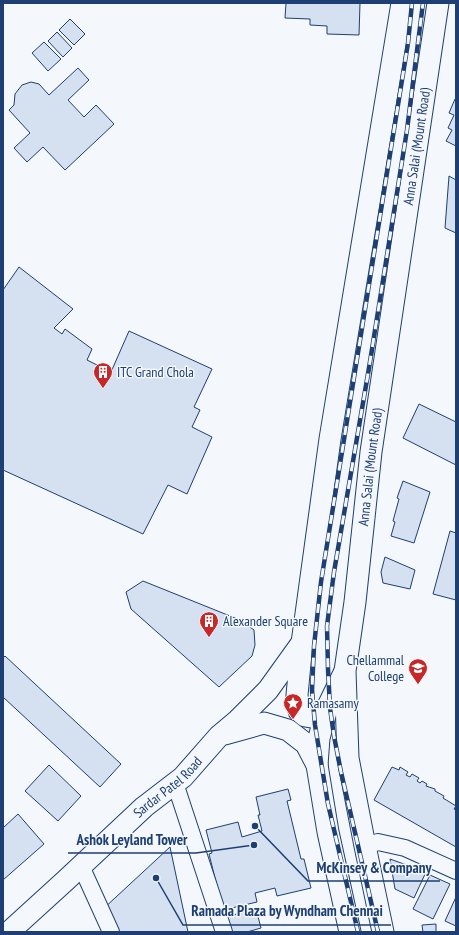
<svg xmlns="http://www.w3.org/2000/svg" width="459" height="935" font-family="'PT Sans Narrow',sans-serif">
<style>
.building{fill:#d5e0f0;stroke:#1d3f73}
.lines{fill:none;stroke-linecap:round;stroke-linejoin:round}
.minor-casing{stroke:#1d3f73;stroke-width:18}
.major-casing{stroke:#1d3f73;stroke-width:23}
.minor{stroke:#f4f7fb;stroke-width:16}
.major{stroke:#f4f7fb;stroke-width:21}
.rail-casing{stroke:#1d3f73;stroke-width:4.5}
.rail{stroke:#f4f7fb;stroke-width:3;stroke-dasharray:9;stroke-linecap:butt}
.labels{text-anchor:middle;stroke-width:3;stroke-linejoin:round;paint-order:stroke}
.street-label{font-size:14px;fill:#1d3f73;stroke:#f4f7fb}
.poi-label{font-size:14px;fill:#1d3f73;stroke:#f4f7fb;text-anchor:start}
.leader{fill:none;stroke:#1d3f73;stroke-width:1.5}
.callout-dot{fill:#1d3f73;stroke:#f4f7fb;stroke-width:1.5}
.callout-label{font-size:15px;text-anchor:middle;font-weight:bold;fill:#1d3f73;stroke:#f4f7fb;stroke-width:3;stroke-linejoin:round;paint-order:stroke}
</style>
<rect width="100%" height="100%" fill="#f4f7fb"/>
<g class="building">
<polygon points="286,3 360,3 359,35 327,34 327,26 310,25 310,19 285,18"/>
<polygon points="70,19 85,34 74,45 59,30"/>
<polygon points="57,32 72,48 63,57 48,41"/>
<polygon points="44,42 61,59 48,71 32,53"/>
<polygon points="78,68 89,80 68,100 84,117 96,105 114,124 65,170 43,147 27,162 14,148 30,133 9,110 14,105 15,94 22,85 31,82 39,84 49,95"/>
<polygon points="455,99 456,99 456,146 446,141 452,130 448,128 454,115 449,113"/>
<polygon points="449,176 456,180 456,233 445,228"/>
<polygon points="19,267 73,309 54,328 62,334 65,329 92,349 87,360 111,372 129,331 212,369 194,407 200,410 192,427 212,437 187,494 168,485 143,534 3,470 3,290"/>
<polygon points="419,404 456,422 456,465 403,438"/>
<polygon points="403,481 430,492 414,543 391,536 395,522 393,521 399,499 397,498"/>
<polygon points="450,531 456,533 456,600 433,594"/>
<polygon points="385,557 415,570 410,589 383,583 381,572"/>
<polygon points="143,581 240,620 254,630 255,645 252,656 219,687 131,609 126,592"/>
<polygon points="5,656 121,764 100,787 3,697 3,658"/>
<polygon points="49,765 81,796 58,821 25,791"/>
<polygon points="392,767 399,770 400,767 408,772 406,775 410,777 412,774 419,778 417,781 420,783 422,781 427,784 426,786 435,789 435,791 444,796 443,798 456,806 454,809 456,810 456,847 374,800"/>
<polygon points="288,789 291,800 287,801 301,859 304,859 311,888 277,896 275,888 255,893 257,902 223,910 209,854 212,853 206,830 238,822 242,837 262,831 258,815 260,815 256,797"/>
<polygon points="18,814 44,844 3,880 3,828"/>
<polygon points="170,847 188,932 115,932 102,910"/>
<polygon points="390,859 426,872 414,898 395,889"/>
<polygon points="430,875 450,884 433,919 413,909"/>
<polygon points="456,897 456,926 445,921"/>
<polygon points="256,909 261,928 247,932 229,932 225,917"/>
<polygon points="436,924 436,932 423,932 422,925"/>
</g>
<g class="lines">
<g class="minor-casing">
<g id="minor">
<polyline points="175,783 224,932"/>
<polyline points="365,846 378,842 405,848 456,871"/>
<polyline points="81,866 111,932"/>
</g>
</g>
<g class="major-casing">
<g id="major">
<polyline points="344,673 327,708 321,714 311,717 305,716 299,711 297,695 302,643 330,439 402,3"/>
<polyline points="327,708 319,738 317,765 328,832 350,932"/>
<polyline points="225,734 264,723 288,730 306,744 317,765"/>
<path id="s1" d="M9,932L65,881L144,807L183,777L219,736L238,720L268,690L301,644"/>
<path id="s2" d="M383,932L365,846L348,758L345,671L355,602L371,452L438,3"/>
</g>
</g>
<use href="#minor" class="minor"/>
<use href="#major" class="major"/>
<g class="rail-casing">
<g id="rail">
<polyline points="358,932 328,804 315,725 312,690 314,646 321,582 408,43 412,3"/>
<polyline points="378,932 341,772 334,736 330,708 328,669 327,626 334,572 369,368 407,130 423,3"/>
</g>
</g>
<use href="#rail" class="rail"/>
</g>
<defs>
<g id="building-pin" transform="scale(1)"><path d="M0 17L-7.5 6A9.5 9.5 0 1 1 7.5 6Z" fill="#c62828" stroke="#f4f7fb"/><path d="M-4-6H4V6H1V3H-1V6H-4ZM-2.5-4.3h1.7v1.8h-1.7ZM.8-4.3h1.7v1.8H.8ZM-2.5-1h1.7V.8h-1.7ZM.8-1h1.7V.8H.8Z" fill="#fff"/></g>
<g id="university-pin" transform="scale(1)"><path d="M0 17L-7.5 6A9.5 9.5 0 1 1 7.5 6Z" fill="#c62828" stroke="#f4f7fb"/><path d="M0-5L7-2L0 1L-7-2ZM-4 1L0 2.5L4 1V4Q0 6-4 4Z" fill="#fff"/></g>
<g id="sight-pin" transform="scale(1)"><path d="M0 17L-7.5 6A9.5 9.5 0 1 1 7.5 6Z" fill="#c62828" stroke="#f4f7fb"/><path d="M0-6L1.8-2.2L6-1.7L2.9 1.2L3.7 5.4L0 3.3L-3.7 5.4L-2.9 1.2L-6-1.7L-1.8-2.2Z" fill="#fff"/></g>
</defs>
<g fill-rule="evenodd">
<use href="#building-pin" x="103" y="372"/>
<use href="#building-pin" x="209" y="621"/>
<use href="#university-pin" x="418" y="668"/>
<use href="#sight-pin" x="293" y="703"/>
</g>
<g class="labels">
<g class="street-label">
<text dy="5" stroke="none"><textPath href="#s2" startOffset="794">Anna Salai (Mount Road)</textPath></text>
<text dy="5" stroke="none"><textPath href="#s2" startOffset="470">Anna Salai (Mount Road)</textPath></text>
<text dy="5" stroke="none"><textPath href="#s1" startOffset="215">Sardar Patel Road</textPath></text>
</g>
<g class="poi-label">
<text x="117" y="377">ITC Grand Chola</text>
<text x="223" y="626">Alexander Square</text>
<text x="404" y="665" text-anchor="end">Chellammal<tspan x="404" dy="16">College</tspan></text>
<text x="307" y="708">Ramasamy</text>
</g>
</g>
<path class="leader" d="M254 845L196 853H68M255 826L308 881H440M156 878L183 925H391"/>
<g class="callout-dot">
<circle cx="254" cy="845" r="4"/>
<circle cx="255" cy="826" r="4"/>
<circle cx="156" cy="878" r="4"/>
</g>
<g class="callout-label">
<text x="132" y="845">Ashok Leyland Tower</text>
<text x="374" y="873">McKinsey &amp; Company</text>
<text x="287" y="916">Ramada Plaza by Wyndham Chennai</text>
</g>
<rect width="459" height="935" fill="none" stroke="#1d3f73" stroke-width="8"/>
</svg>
